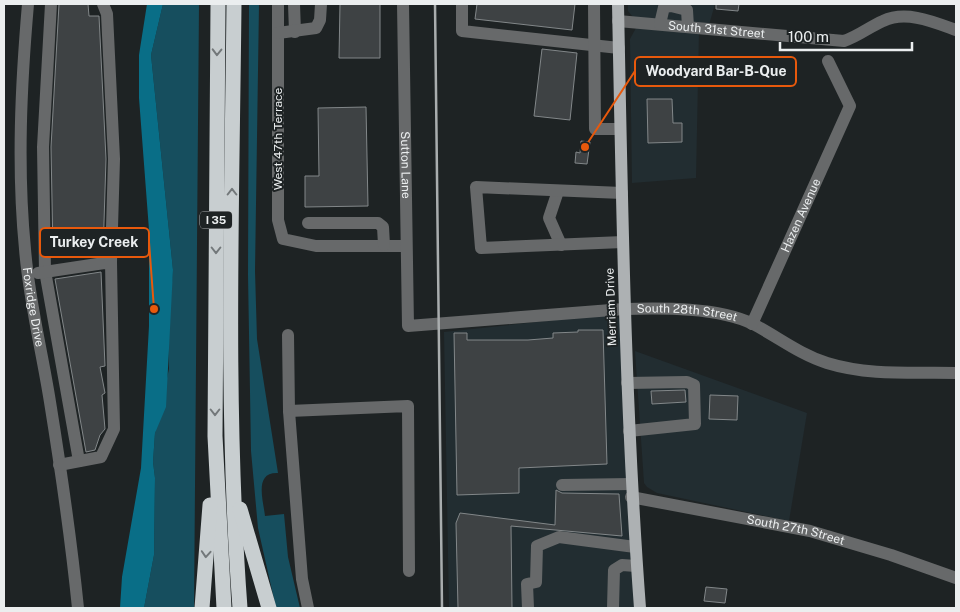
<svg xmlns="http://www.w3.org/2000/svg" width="960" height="612" font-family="'Public Sans',sans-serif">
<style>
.built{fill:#222d31}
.green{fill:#164e5e}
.water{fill:#096e87}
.building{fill:#3e4244;stroke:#828789}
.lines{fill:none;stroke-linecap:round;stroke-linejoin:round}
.minor{stroke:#67696a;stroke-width:12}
.major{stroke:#adb1b3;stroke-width:12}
.highway{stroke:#c8ced0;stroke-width:15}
.rail{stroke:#a9adae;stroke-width:2.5}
.oneway{stroke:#73787a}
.labels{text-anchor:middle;stroke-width:4;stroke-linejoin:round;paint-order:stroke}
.shield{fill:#1e2324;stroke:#aeb1b2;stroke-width:1}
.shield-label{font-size:11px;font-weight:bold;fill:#ebeeef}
.street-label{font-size:12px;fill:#ebeeef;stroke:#1e2324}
.leader{fill:none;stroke:#e8590c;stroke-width:2}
.callout-dot{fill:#e8590c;stroke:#1e2324;stroke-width:2}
.callout{fill:#1e2324;stroke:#e8590c;stroke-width:2}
.callout-label{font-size:14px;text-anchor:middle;font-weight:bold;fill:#ebeeef}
</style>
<rect width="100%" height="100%" fill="#1e2324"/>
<g class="built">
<polygon points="628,4 715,4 709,25 633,17 628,11"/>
<polygon points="636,28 699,31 696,178 632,183 630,39"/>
<polygon points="611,314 616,315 621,321 637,608 449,608 444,332"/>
<polygon points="635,351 807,413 789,521 657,493 647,487 644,483"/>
</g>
<g class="green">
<polygon points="163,4 199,4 194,608 144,608 154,555 155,478 153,462 155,433 169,369 168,330 173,270 151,55"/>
<path d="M249,4H259L255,271L257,339L278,473C254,472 263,499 265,516L284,514L288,557L300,608H276L258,528L251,451L248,275Z"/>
</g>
<polygon class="water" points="147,4 163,4 151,55 173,270 166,407 155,433 153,462 155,478 154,555 144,608 120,608 122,577 141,468 149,326 149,230 139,98 139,55"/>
<g class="building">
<polygon points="59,4 88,4 89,16 99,16 106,159 103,254 53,254 51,147"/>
<polygon points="340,4 380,4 380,58 339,58"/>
<polygon points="477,4 575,4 572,30 475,19"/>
<polygon points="716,4 739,4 738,11 716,9"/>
<polygon points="542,49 577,53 570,120 534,116"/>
<polygon points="647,99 672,99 673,123 682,123 682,142 648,143"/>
<polygon points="366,107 368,206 305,207 305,176 319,176 318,108"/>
<polygon points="581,141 590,142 587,164 575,163 576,152 580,153"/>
<polygon points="101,272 105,366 100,367 105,393 102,395 105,429 100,435 95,450 86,452 55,279"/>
<polygon points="578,330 603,330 607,464 519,468 519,493 457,495 454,333 467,333 467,340 528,340 553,338 553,333 578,332"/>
<polygon points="685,390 686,402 652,404 651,391"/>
<polygon points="710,395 738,396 737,420 709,419"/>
<polygon points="556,490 562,493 619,494 622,536 511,526 512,608 458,608 456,523 460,513 555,525"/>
<polygon points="706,587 727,589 725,603 704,601"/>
</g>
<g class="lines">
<g class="minor">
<path id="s1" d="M28,4C21,85 17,167 25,249C29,301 42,351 50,402C61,470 71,539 78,608"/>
<polyline points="51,4 43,147 45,271 79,461"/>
<polyline points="103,4 107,14 114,159 111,262"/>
<polyline points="278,4 278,220 283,239 316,246 406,246"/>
<polyline points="294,4 295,32"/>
<path id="s2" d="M403,4L408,326L624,309C662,308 718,307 753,324C778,337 799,354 827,363C869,376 913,372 956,373"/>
<polyline points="462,4 462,31 619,48"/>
<polyline points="594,4 595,129 620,129"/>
<path id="s3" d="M618,21L844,41C859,36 869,27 883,21C906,10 934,22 956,30"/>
<polyline points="660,24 664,7 671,6 687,10 688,27"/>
<polyline points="278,33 316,28 320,20 321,4"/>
<polyline points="558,191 549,218 561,245"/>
<polyline points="622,193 476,187 481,248 623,242"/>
<polyline points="308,223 378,223 383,227 384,245"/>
<polyline points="38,273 111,262 114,429 101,457 59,465"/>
<path id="s4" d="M752,324L850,106L828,61"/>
<polyline points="288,335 289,411"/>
<polyline points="627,383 687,382 694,385 695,424 629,431"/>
<polyline points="562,485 631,484"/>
<path id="s5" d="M631,497L810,531L891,555L956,578"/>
<polyline points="308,608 302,579 289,411 408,406 409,571"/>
<polyline points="528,608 527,584 536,582 537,546 559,537 635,547"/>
<polyline points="613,608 614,570 622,565 636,566"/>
</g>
<path class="major" d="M618,4C622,205 625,407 640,608"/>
<g class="highway">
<polyline points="218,4 215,436 224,608"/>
<path d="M234,4C232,205 225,407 240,608"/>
<polyline points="240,509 269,608"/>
<polyline points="202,608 210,505"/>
</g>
<polyline class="rail" points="435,4 442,608"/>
</g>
<defs><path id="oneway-chevron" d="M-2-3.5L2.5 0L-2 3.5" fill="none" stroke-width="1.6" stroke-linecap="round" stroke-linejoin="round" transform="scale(1.25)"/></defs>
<g class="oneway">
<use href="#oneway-chevron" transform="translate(217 52) rotate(91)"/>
<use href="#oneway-chevron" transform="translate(232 192) rotate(-90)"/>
<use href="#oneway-chevron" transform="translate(216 250) rotate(90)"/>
<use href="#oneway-chevron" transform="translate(215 412) rotate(90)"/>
<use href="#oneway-chevron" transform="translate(206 554) rotate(94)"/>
</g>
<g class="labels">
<rect class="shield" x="200" y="211.5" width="32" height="17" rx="4"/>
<g class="shield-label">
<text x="216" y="224">I 35</text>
</g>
<g class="street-label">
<text dy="4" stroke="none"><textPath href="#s3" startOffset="99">South 31st Street</textPath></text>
<text transform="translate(278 139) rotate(-90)" y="4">West 47th Terrace</text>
<text dy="4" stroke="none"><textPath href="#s2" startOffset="161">Sutton Lane</textPath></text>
<text dy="4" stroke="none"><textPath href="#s4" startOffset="119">Hazen Avenue</textPath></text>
<text dy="4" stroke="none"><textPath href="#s1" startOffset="304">Foxridge Drive</textPath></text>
<text transform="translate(611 307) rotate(-92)" y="4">Merriam Drive</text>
<text dy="4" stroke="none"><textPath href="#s2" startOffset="602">South 28th Street</textPath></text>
<text dy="4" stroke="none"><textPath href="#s5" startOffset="168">South 27th Street</textPath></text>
</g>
</g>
<path class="leader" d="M585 147L635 71M154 309L149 242"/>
<g class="callout-dot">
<circle cx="585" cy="147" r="5"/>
<circle cx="154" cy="309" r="5"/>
</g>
<g class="callout">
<rect x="635" y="57" width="161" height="29" rx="5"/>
<rect x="40" y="228" width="109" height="29" rx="5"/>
</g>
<g class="callout-label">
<text x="716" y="76">Woodyard Bar-B-Que</text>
<text x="94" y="247">Turkey Creek</text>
</g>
<rect width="960" height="612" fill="none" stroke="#ebeeef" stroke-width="10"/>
<path d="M780 42v8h132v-8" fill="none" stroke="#ebeeef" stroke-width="2.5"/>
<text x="788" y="42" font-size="15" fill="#ebeeef" stroke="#1e2324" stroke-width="4" paint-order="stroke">100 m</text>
</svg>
